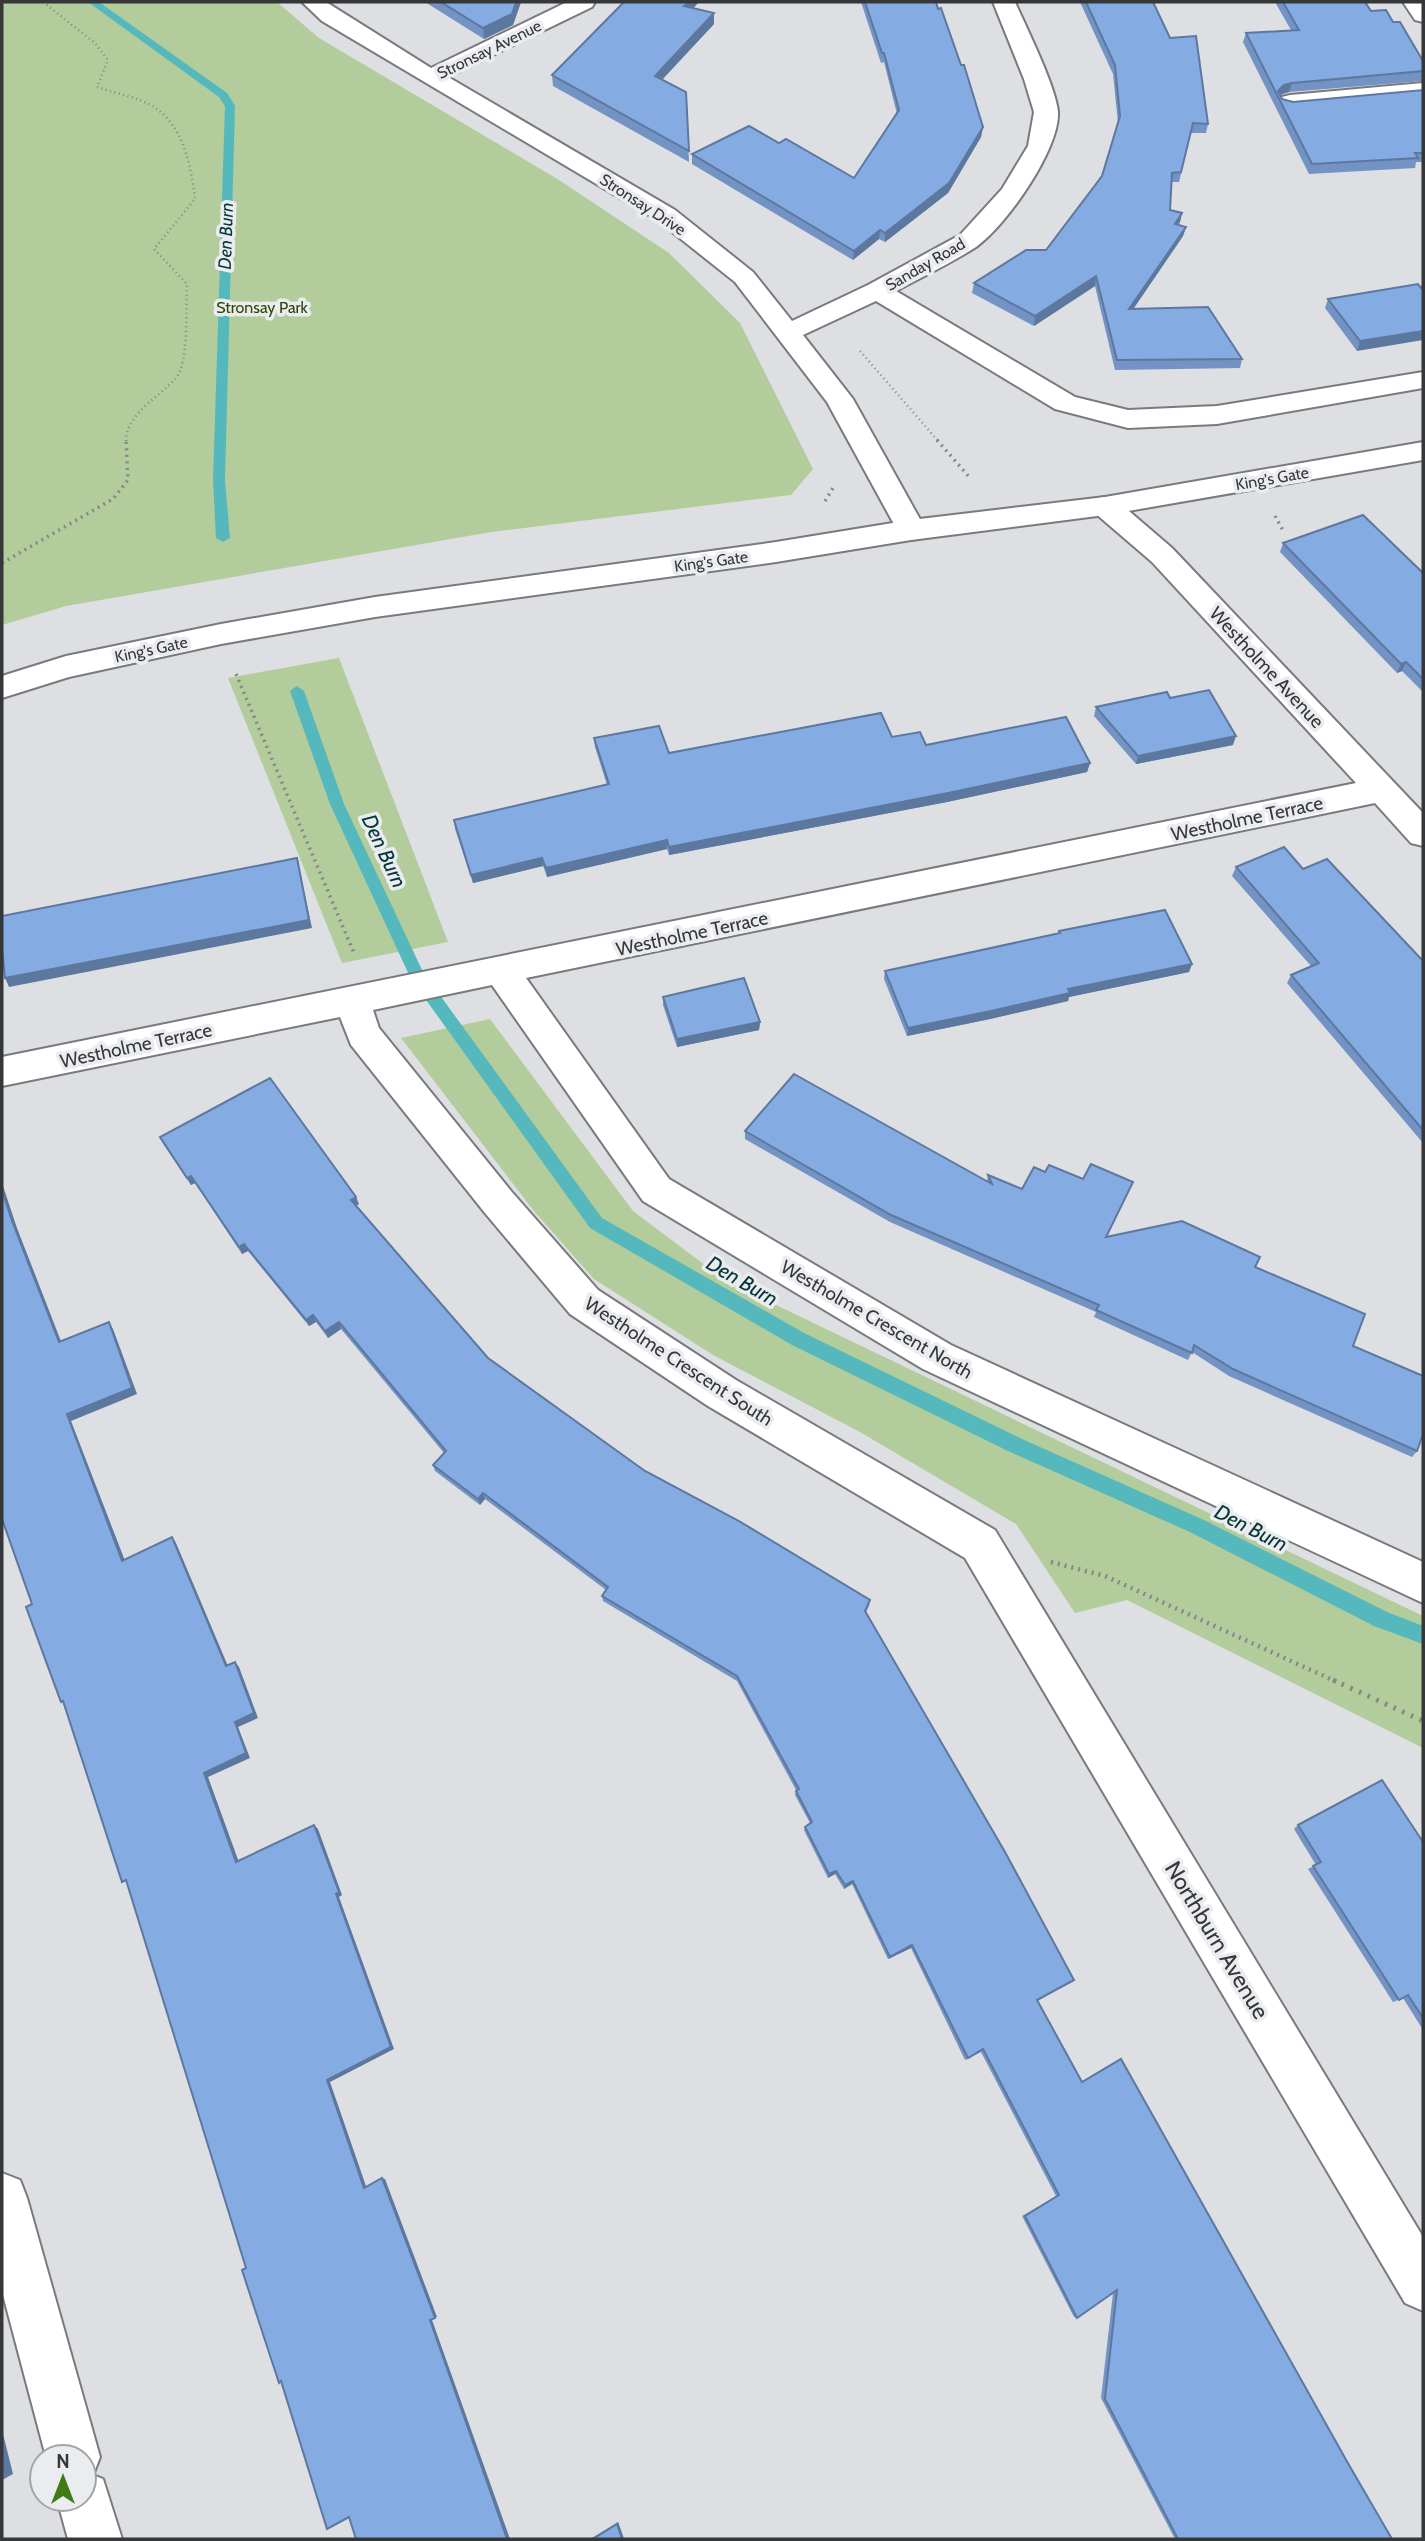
<svg xmlns="http://www.w3.org/2000/svg" width="1425" height="2541" font-family="Cabin,sans-serif">
<style>
.green{fill:#b3cc9b}
.lines{fill:none;stroke-linecap:round;stroke-linejoin:round}
.stream{fill:#55b8bd;fill-rule:evenodd}
.minor-casing{stroke:#787a7d;stroke-width:4}
.tertiary-casing{stroke:#787a7d;stroke-width:4}
.path-far3{stroke:#858789;stroke-width:2.5;stroke-dasharray:1 3.5;stroke-linecap:butt}
.path-far2{stroke:#858789;stroke-width:3.5;stroke-dasharray:2 4.5;stroke-linecap:butt}
.path-far1{stroke:#858789;stroke-width:4.5;stroke-dasharray:2 5;stroke-linecap:butt}
.path{stroke:#858789;stroke-width:5;stroke-dasharray:2.5 7;stroke-linecap:butt}
.minor{fill:#fff;fill-rule:evenodd}
.tertiary{fill:#fff;fill-rule:evenodd}
.wall{fill:#7293c3}
.shaded-wall{fill:#5d789f}
.building{fill:#85abe3;stroke:#5d789f;stroke-width:2}
.labels{text-anchor:middle;stroke-width:7;stroke-linejoin:round;paint-order:stroke}
.far-street-label{font-size:16px;fill:#363738;stroke:#eaecf0}
.far-park-label{font-size:16px;fill:#2c4700;stroke:#eaecf0}
.far-water-label{font-size:18px;font-style:italic;fill:#053639;stroke:#eaecf0}
.street-label{font-size:19px;fill:#363738;stroke:#eaecf0}
.water-label{font-size:21px;font-style:italic;fill:#053639;stroke:#eaecf0}
.near-street-label{font-size:23px;fill:#363738;stroke:#eaecf0}
</style>
<rect width="100%" height="100%" fill="#dddfe2"/>
<g class="green">
<polygon points="2,2 277,2 319,38 559,180 669,253 740,323 813,469 791,495 491,532 66,606 2,625"/>
<polygon points="339,658 448,942 342,963 228,678"/>
<polygon points="490,1019 633,1211 726,1281 1423,1616 1423,1748 1127,1600 1075,1613 1016,1524 860,1432 713,1355 594,1279 534,1211 401,1038"/>
</g>
<g class="lines">
<g class="stream">
<polygon points="88,2 99,2 227,93 235,106 225,480 230,538 223,542 216,538 213,480 225,106 219,97"/>
<polygon points="297,686 304,691 344,804 423,972 602,1218 804,1333 1022,1439 1206,1521 1387,1612 1423,1626 1423,1644 1374,1626 1192,1533 1008,1451 792,1345 590,1228 411,979 330,804 290,691"/>
</g>
<g class="minor-casing">
<g id="minor">
<path d="M302,2H326L431,68L567,2H595L592,7L448,77L675,210L753,272L792,321L868,285L960,235L1002,189L1028,146L1034,112L1024,79L993,2H1015C1026,27 1056,87 1058,112C1060,149 1006,226 976,247C951,263 922,277 896,291L1075,397L1128,410L1217,406L1423,372V388L1217,424L1128,428L1055,409L876,301L803,335L853,399L926,530L921,537L911,540L901,537L827,402L735,282L657,220L322,21Z"/>
<polygon points="1403,2 1423,2 1423,22 1415,20"/>
<polygon points="1423,83 1423,97 1290,109 1282,107 1278,102 1282,97 1290,95"/>
<polygon points="1105,497 1115,499 1172,548 1423,813 1423,846 1411,843 1375,803 526,978 669,1179 951,1345 1423,1562 1423,1603 923,1369 643,1201 492,985 373,1010 379,1028 511,1191 598,1290 736,1380 995,1530 1423,2237 1423,2311 1405,2303 965,1558 708,1406 570,1314 485,1213 351,1045 340,1017 2,1086 2,1057 1356,783 1152,562 1095,513 1091,506 1095,499"/>
<polygon points="2,2173 20,2180 27,2198 100,2457 93,2475 103,2479 122,2539 68,2539 57,2499 84,2499 84,2457 46,2457 2,2291"/>
</g>
</g>
<g class="tertiary-casing">
<polygon id="tertiary" points="1423,442 1423,460 1105,515 911,540 776,562 375,617 221,644 69,677 2,698 2,676 66,656 221,624 375,597 776,542 911,520 1105,497"/>
</g>
<g class="path-far3">
<path d="M43,2L95,43L108,60L97,87C114,93 133,96 149,104C183,122 191,165 195,199L154,249L187,284C186,307 188,350 180,371C172,391 125,410 126,442"/>
<polyline points="860,351 939,442"/>
</g>
<g class="path-far2">
<polyline points="937,440 971,479"/>
<polyline points="825,501 835,485"/>
<polyline points="1275,516 1284,532"/>
<polyline points="2,563 113,499 128,480 126,440"/>
<polyline points="236,674 354,953"/>
</g>
<polyline class="path-far1" points="1051,1562 1105,1576 1337,1682"/>
<polyline class="path" points="1333,1680 1423,1721"/>
<use href="#minor" class="minor"/>
<use href="#tertiary" class="tertiary"/>
</g>
<g class="wall">
<polygon points="425,2 521,2 513,25 484,39"/>
<polygon points="624,2 699,2 693,8 714,24 662,80 686,92 689,162 553,86 552,75"/>
<polygon points="861,2 936,2 983,127 981,137 948,193 885,242 879,239 853,260 692,164 692,154 779,143 854,178 897,114 884,62 881,63"/>
<polygon points="1080,2 1153,2 1208,124 1206,133 1191,133 1179,182 1171,182 1170,210 1182,213 1180,222 1178,225 1186,227 1183,236 1134,308 1242,359 1240,368 1115,370 1095,286 1034,326 972,293 974,283 1046,250 1102,176 1118,123 1113,74"/>
<polygon points="1275,2 1365,2 1371,11 1393,22 1423,61 1423,81 1289,92 1281,95 1282,99 1293,102 1423,90 1423,162 1416,162 1415,168 1309,174 1243,42 1246,33 1291,30"/>
<polygon points="1418,284 1357,351 1325,308 1328,299"/>
<polygon points="1283,543 1423,573 1423,692 1402,671 1397,673 1280,552"/>
<polygon points="1170,698 1233,745 1136,764 1094,716 1096,707"/>
<polygon points="892,737 926,745 1090,763 1087,772 947,802 669,855 667,849 547,877 543,866 473,883 455,829 454,820 607,785 595,747 594,738 669,753"/>
<polygon points="1236,867 1303,869 1423,961 1423,1143 1287,983 1291,975 1311,966 1232,876"/>
<polygon points="1059,931 1192,964 1189,972 1069,997 1068,1001 990,1019 907,1036 884,979 885,971 1058,933"/>
<polygon points="663,997 760,1022 759,1030 677,1047 663,1005"/>
<polygon points="745,1131 987,1181 988,1175 1022,1189 1045,1172 1083,1179 1133,1182 1107,1237 1255,1267 1353,1346 1417,1451 1412,1457 1229,1376 1192,1352 1188,1360 1094,1317 1096,1312 890,1222 745,1139"/>
<polygon points="160,1137 359,1204 356,1206 488,1358 645,1471 870,1600 869,1606 866,1612 1074,1980 1037,2001 1082,2082 1349,2465 1392,2539 1175,2539 1101,2398 1113,2293 1077,2318 1074,2317 1022,2216 1056,2196 981,2052 965,2060 911,1948 888,1959 852,1884 844,1889 835,1874 828,1878 804,1830 805,1827 810,1823 795,1795 796,1790 737,1681 603,1601 602,1596 606,1590 485,1499 480,1505 435,1471 433,1465 444,1453 341,1329 328,1338 316,1322 309,1326 248,1251 242,1254 195,1183 191,1185 164,1145"/>
<polygon points="1298,1825 1423,1842 1423,2030 1403,1998 1393,2002 1308,1869 1316,1865 1294,1829"/>
<polygon points="618,2522 624,2539 590,2539"/>
</g>
<g class="shaded-wall">
<polygon points="516,2 521,2 513,25 484,39 483,28"/>
<polygon points="689,2 699,2 685,17 684,6"/>
<polygon points="714,13 714,24 655,87 655,76"/>
<polygon points="1292,83 1289,92 1281,94 1278,98 1278,91 1284,85"/>
<polygon points="983,127 981,137 948,193 885,242 885,233"/>
<polygon points="1182,213 1180,222 1173,233 1175,224"/>
<polygon points="1186,227 1183,236 1127,318 1129,309"/>
<polygon points="880,230 879,239 853,260 854,251"/>
<polygon points="1096,276 1095,286 1034,326 1035,316"/>
<polygon points="1423,331 1423,340 1357,351 1360,341"/>
<polygon points="1406,662 1402,671 1397,673 1401,664"/>
<polygon points="1236,736 1233,745 1136,764 1138,756"/>
<polygon points="1090,763 1087,772 947,802 669,855 669,847"/>
<polygon points="667,840 667,849 547,877 546,868"/>
<polygon points="297,858 312,928 9,987 5,978"/>
<polygon points="542,858 543,866 473,883 471,875"/>
<polygon points="1192,964 1189,972 1069,997 1068,1001 990,1019 907,1036 908,1028 1068,989"/>
<polygon points="760,1022 759,1030 677,1047 677,1039"/>
<polygon points="191,1176 195,1183 191,1185 187,1178"/>
<polygon points="2,1183 17,1228 64,1349 59,1342 12,1221 2,1190"/>
<polygon points="356,1197 359,1204 353,1207 351,1200"/>
<polygon points="244,1244 248,1251 242,1254 239,1247"/>
<polygon points="313,1315 316,1322 309,1326 306,1320"/>
<polygon points="109,1322 113,1329 137,1394 71,1421 127,1566 122,1561 67,1414"/>
<polygon points="339,1322 341,1329 328,1338 325,1331"/>
<polygon points="483,1493 485,1499 480,1505 478,1499"/>
<polygon points="172,1537 176,1543 230,1671 226,1666"/>
<polygon points="235,1662 239,1667 258,1718 238,1727 250,1758 208,1777 240,1865 236,1862 204,1773"/>
<polygon points="314,1825 318,1829 342,1895 339,1897 394,2049 330,2082 367,2189 364,2188 327,2080 336,1894"/>
<polygon points="836,1871 835,1874 828,1878 829,1874"/>
<polygon points="853,1881 852,1884 844,1889 845,1885"/>
<polygon points="912,1945 911,1948 888,1959 890,1957"/>
<polygon points="382,2178 385,2179 437,2317 432,2320 510,2539 507,2539 430,2320"/>
<polygon points="2,2430 13,2474 2,2480"/>
<polygon points="618,2522 624,2539 622,2539 617,2524"/>
</g>
<g class="building">
<polygon points="441,2 516,2 512,14 483,28"/>
<polygon points="624,2 689,2 684,6 714,13 655,76 686,92 689,151 552,75"/>
<polygon points="865,2 936,2 938,9 941,8 961,65 964,65 983,127 949,183 885,233 880,230 854,251 692,154 749,126 779,143 786,139 854,178 899,110 884,53 882,53"/>
<polygon points="1086,2 1153,2 1170,38 1196,36 1208,124 1193,123 1181,172 1172,173 1170,210 1182,213 1175,224 1186,227 1129,309 1208,307 1242,359 1117,360 1096,276 1035,316 974,283 1026,250 1046,250 1102,176 1120,116 1115,65"/>
<polygon points="1283,2 1365,2 1371,11 1386,10 1393,22 1400,22 1423,61 1423,71 1292,83 1284,85 1278,91 1282,99 1293,102 1423,90 1423,153 1415,153 1418,158 1312,164 1246,33 1299,30"/>
<polygon points="1418,284 1421,288 1423,285 1423,331 1360,341 1328,299"/>
<polygon points="1363,515 1423,573 1423,679 1406,662 1401,664 1283,543"/>
<polygon points="1209,690 1236,736 1138,756 1096,707 1167,692 1170,698"/>
<polygon points="881,713 892,737 920,732 926,745 1066,717 1090,763 948,793 669,847 667,840 546,868 542,858 471,875 454,820 609,784 594,738 659,726 669,753"/>
<polygon points="1284,847 1303,869 1327,859 1423,961 1423,1130 1291,975 1319,963 1236,867"/>
<polygon points="297,858 309,920 5,978 2,948 2,916"/>
<polygon points="1165,910 1192,964 1068,989 1070,993 991,1011 908,1028 885,971 1060,933 1059,931"/>
<polygon points="744,978 760,1022 677,1039 663,997"/>
<polygon points="794,1074 992,1184 988,1175 1022,1189 1034,1167 1045,1172 1049,1165 1083,1179 1091,1164 1133,1182 1106,1237 1182,1221 1260,1257 1255,1267 1365,1314 1353,1346 1423,1376 1423,1434 1417,1451 1233,1369 1194,1345 1192,1353 1096,1310 1099,1305 891,1215 745,1131"/>
<polygon points="270,1078 356,1197 351,1200 488,1358 645,1471 739,1521 870,1600 865,1611 1005,1852 1074,1980 1037,2000 1082,2082 1121,2059 1349,2465 1392,2539 1178,2539 1105,2399 1117,2290 1077,2318 1025,2216 1059,2195 983,2049 968,2058 912,1945 890,1957 853,1881 845,1885 836,1871 829,1874 805,1827 812,1822 796,1791 799,1789 737,1676 602,1596 608,1587 483,1493 478,1499 433,1465 446,1451 339,1322 325,1331 313,1315 306,1320 244,1244 239,1247 191,1176 187,1178 160,1137"/>
<polygon points="2,1190 12,1221 59,1342 109,1322 132,1388 67,1414 122,1561 172,1537 226,1666 235,1662 254,1713 235,1722 246,1753 204,1773 236,1862 314,1825 339,1892 336,1894 391,2047 327,2080 364,2188 382,2178 435,2318 430,2320 507,2539 356,2539 349,2517 327,2529 281,2381 279,2383 242,2270 246,2268 126,1880 122,1882 63,1701 61,1702 26,1607 32,1604 2,1519"/>
<polygon points="1382,1780 1423,1842 1423,2018 1408,1995 1399,2000 1313,1866 1321,1862 1298,1825"/>
<polygon points="617,2524 622,2539 593,2539"/>
</g>
<g class="labels">
<g class="far-street-label">
<text transform="translate(489 49) rotate(-26)" y="6">Stronsay Avenue</text>
<text transform="translate(643 204) rotate(33)" y="6">Stronsay Drive</text>
<text transform="translate(925 264) rotate(-30)" y="6">Sanday Road</text>
<text transform="translate(1272 478) rotate(-10)" y="6">King's Gate</text>
<text transform="translate(711 561) rotate(-8)" y="6">King's Gate</text>
<text transform="translate(151 649) rotate(-12)" y="6">King's Gate</text>
</g>
<g class="far-park-label">
<text x="262" y="313">Stronsay Park</text>
</g>
<g class="far-water-label">
<text transform="translate(226 236) rotate(-88)" y="6">Den Burn</text>
</g>
<g class="street-label">
<text transform="translate(1267 667) rotate(47)" y="7">Westholme Avenue</text>
<text transform="translate(1247 818) rotate(-12)" y="7">Westholme Terrace</text>
<text transform="translate(692 933) rotate(-12)" y="7">Westholme Terrace</text>
<text transform="translate(136 1045) rotate(-12)" y="7">Westholme Terrace</text>
<text transform="translate(877 1319) rotate(30)" y="7">Westholme Crescent North</text>
<text transform="translate(679 1361) rotate(33)" y="7">Westholme Crescent South</text>
</g>
<g class="water-label">
<text transform="translate(384 851) rotate(65)" y="7">Den Burn</text>
<text transform="translate(742 1281) rotate(30)" y="7">Den Burn</text>
<text transform="translate(1251 1528) rotate(27)" y="7">Den Burn</text>
</g>
<g class="near-street-label">
<text transform="translate(1217 1940) rotate(59)" y="8">Northburn Avenue</text>
</g>
</g>
<rect width="1425" height="2541" fill="none" stroke="#363738" stroke-width="7"/>
<g transform="translate(63 2478)"><circle r="33" fill="#eaecf0" stroke="#a2a4a6" stroke-width="2"/>
<path d="M0-5L12 26L0 18L-12 26Z" fill="#407b15"/>
<text y="-10" font-size="19" font-weight="bold" text-anchor="middle" fill="#363738">N</text>
</g>
</svg>
